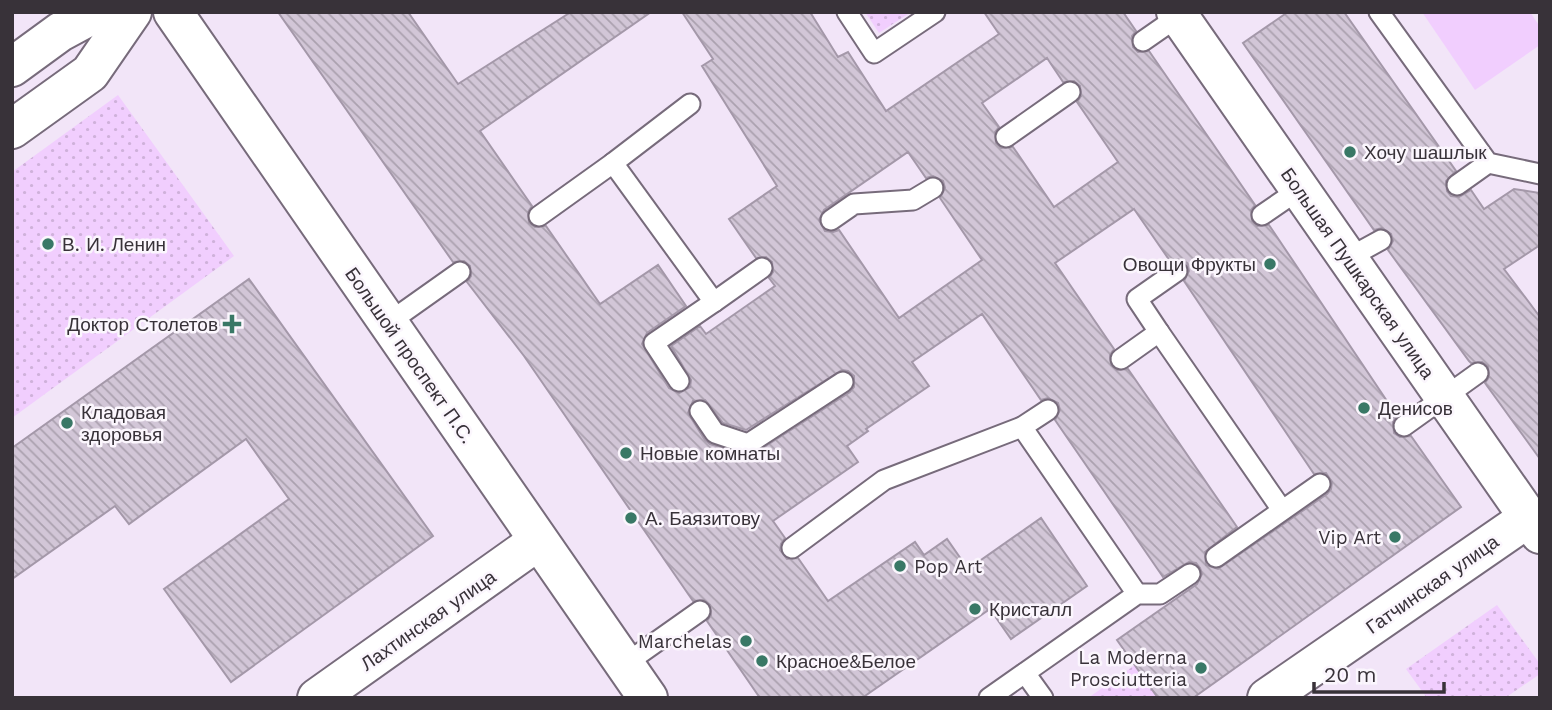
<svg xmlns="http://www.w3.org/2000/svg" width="1552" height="710" font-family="'Work Sans',sans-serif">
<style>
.green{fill:#f1cefe}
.park{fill:url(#park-dots)}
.building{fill:url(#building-back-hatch);stroke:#a498a9;stroke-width:2;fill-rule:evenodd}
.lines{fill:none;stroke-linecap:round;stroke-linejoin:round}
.lane-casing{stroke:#776b7b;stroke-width:23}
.street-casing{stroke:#776b7b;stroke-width:42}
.secondary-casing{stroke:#776b7b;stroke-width:42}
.primary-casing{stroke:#776b7b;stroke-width:42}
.lane{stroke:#fff;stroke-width:19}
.street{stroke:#fff;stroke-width:38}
.secondary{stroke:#fff;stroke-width:38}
.primary{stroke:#fff;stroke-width:38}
.poi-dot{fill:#397866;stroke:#fbf6fd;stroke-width:2.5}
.labels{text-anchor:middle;stroke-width:5;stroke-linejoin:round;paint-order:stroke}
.poi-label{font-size:19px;fill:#383239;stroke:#fbf6fd;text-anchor:start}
.street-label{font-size:19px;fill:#383239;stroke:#fbf6fd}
</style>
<defs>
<pattern id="park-dots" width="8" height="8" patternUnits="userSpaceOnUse" patternTransform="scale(1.75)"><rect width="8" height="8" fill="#f1cefe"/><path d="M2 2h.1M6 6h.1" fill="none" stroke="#cfb1da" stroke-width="1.8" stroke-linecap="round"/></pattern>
<pattern id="building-back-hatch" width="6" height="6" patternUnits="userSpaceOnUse" patternTransform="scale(1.75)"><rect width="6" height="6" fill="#d2c6d7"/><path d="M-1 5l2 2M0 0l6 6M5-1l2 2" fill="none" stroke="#aba1af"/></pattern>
</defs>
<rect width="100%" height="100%" fill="#f2e5f8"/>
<polygon class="green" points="1422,12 1530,12 1540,27 1540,45 1475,90"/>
<g class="park">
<polygon points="865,12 911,12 879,33"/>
<polygon points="118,95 234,256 12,418 12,172"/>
<polygon points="1497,605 1540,664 1540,674 1505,698 1427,698 1406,669"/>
<polygon points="1135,665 1158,698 1088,698"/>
</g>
<g class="building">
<path d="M278,12H408L458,84L571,12H651L480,131L532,206L528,212L529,223L535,227L546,226L600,304L658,265L686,306L647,333L642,344L669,388L679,393L690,387L691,380L671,346L700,326L706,334L775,286L769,278L773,272L772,262L766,257L756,258L729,219L777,186L702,66L713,59L682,12H810L838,57L848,52L886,111L999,34L984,12H1123L1136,31L1132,36L1133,47L1138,52L1149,51L1255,205L1251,210L1252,221L1257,226L1269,225L1397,416L1393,422L1394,433L1400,437L1411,436L1461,507L1193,698H1158L1117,640L1197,584L1202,574L1200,568L1196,563L1189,562L1163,577L1055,420L1060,410L1058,403L1048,398L1041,400L982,314L912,362L929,386L866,429L868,431L847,446L858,462L773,521L785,538L781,544L780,550L787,559L798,558L828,601L915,542L924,555L947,539L968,569L1041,518L1087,586L1011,639L990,609L862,698H760L707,621L711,615L710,605L704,600L693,601L524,356L467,282L471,276L470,266L464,261L453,262ZM1047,58L1063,82L1074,81L1080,86L1081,96L1077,102L1118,162L1054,207L1013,147L1001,148L996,143L995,132L999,127L982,103ZM908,152L926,178L933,176L943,181L945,188L940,198L982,260L899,318L839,230L833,232L825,231L819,220L824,210ZM1134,209L1170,261L1177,259L1187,263L1189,271L1184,281L1314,474L1326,473L1332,482L1331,489L1327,494L1218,569L1206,565L1205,552L1237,527L1128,369L1117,370L1111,365L1110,355L1114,349L1055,263ZM842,370L848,371L854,376V387L850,392L750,456L710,444L705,440L688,413L693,401L705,400L723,423L746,430Z"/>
<polygon points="1288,12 1344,12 1456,171 1446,181 1447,191 1451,196 1459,197 1471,190 1484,209 1514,189 1540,193 1540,245 1504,269 1540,317 1540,459 1485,383 1489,377 1488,366 1482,362 1471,363 1469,361 1388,250 1393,241 1391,234 1382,228 1374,230 1243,43"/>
<polygon points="249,279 433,536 231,682 164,589 289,499 246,439 129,524 115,506 12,579 12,448"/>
</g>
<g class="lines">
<g class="lane-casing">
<g id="lane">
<polyline points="847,12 874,53 935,12"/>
<polyline points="1379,12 1488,163 1540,174"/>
<polyline points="1143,41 1179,16"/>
<polyline points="1006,137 1070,92"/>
<polyline points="613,163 690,104"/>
<polyline points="1457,185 1488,163"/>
<polyline points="1262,215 1300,189"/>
<polyline points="539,216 613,163 714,302 654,343 679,381"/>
<polyline points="831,220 854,204 913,200 933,188"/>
<polyline points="1348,258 1381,240"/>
<polyline points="714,302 762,268"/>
<polyline points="388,323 460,272"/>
<polyline points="1159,332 1282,510"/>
<polyline points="1121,359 1159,332 1137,299 1177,271"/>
<polyline points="1048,410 1022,427 1137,594"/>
<polyline points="700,411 715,433 748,444 843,382"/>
<polyline points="1404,426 1478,373"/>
<polyline points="792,548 884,480 1022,427"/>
<polyline points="1216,557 1320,484"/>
<polyline points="625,664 700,611"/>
<polyline points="1025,673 1043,698"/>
<polyline points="989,698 1137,594 1160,594 1190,574"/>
</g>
</g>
<g class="street-casing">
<g id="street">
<polyline points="317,698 538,541"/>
<polyline points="1267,698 1528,518"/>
</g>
</g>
<g class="secondary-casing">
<g id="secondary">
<polyline points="12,67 60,32 97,12"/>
<polyline points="12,129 90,73 132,12"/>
</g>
</g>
<g class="primary-casing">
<g id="primary">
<polyline points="173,12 648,698"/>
<polyline points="1176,12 1540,534"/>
</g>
</g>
<use href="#lane" class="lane"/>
<use href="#street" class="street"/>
<use href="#secondary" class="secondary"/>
<use href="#primary" class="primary"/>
</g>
<g class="poi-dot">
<circle cx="1350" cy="152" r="7"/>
<circle cx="48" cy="244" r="7"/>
<circle cx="1270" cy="264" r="7"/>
<path d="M228.5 313.5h7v7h7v7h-7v7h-7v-7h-7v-7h7z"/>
<circle cx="1364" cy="408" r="7"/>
<circle cx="67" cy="423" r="7"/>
<circle cx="626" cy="453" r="7"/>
<circle cx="631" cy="518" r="7"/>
<circle cx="1395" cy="537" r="7"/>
<circle cx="900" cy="566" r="7"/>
<circle cx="975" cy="609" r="7"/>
<circle cx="746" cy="641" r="7"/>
<circle cx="762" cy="661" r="7"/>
<circle cx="1201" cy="668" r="7"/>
</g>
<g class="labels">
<g class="poi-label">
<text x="1364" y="159">Хочу шашлык</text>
<text x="62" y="251">В. И. Ленин</text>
<text x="1256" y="271" text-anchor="end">Овощи Фрукты</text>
<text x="218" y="331" text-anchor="end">Доктор Столетов</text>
<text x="1378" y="415">Денисов</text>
<text x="81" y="419">Кладовая<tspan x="81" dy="22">здоровья</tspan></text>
<text x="640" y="460">Новые комнаты</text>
<text x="645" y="525">А. Баязитову</text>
<text x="1381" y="544" text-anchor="end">Vip Art</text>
<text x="914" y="573">Pop Art</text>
<text x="989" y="616">Кристалл</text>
<text x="732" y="648" text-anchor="end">Marchelas</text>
<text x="1187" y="664" text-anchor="end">La Moderna<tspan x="1187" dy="22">Prosciutteria</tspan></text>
<text x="776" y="668">Красное&amp;Белое</text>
</g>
<g class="street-label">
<text transform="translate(1358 273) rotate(55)" y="7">Большая Пушкарская улица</text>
<text transform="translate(410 355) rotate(55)" y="7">Большой проспект П.С.</text>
<text transform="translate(1432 584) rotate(-35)" y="7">Гатчинская улица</text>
<text transform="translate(428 620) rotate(-35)" y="7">Лахтинская улица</text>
</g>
</g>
<rect width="1552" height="710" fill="none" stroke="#383239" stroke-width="28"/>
<path d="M1314 682v10h130v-10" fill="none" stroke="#383239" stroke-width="3.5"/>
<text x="1324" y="682" font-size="21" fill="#383239" stroke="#fbf6fd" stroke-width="5" paint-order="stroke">20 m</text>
</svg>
